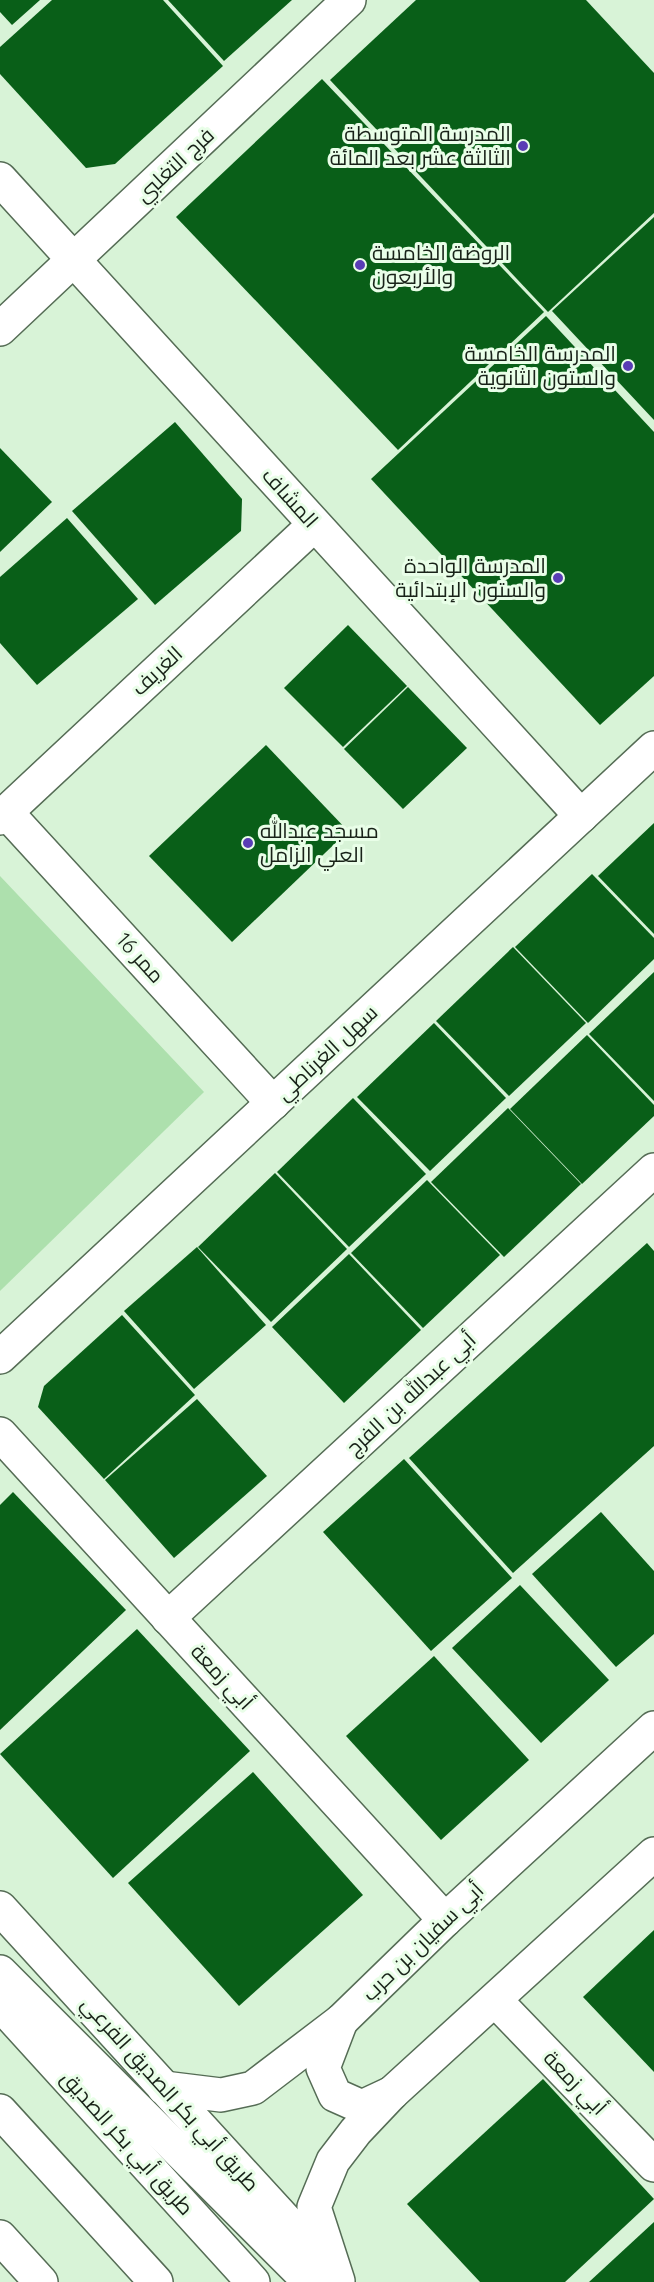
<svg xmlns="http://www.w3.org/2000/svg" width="654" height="2282" font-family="Quicksand,Cairo,sans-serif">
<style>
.green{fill:#ade0ad}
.building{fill:#095f18}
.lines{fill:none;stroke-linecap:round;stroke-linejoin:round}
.street-casing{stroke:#556c55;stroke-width:36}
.secondary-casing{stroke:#556c55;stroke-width:36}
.primary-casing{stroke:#556c55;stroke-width:36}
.street{stroke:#fff;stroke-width:33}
.secondary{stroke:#fff;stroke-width:33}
.primary{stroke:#fff;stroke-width:33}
.poi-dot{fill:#593db5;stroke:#e9fee8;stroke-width:2}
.labels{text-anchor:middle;stroke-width:6;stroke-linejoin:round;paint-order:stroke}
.poi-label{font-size:21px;fill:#182218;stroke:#e9fee8;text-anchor:end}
.street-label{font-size:21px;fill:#182218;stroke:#e9fee8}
</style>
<rect width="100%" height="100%" fill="#d8f3d7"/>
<polygon class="green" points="0,876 204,1092 0,1291"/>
<g class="building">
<polygon points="0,0 40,0 12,25 0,12"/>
<polygon points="52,0 163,0 223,66 115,164 86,168 0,74 0,47"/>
<polygon points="168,0 292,0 224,61"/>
<polygon points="416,0 586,0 654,73 654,213 548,312 330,80"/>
<polygon points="322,79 544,312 398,450 176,217"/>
<polygon points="654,217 654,420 552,311"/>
<polygon points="546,316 654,432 654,676 600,725 371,479"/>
<polygon points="175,422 242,499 241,531 155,605 72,511"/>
<polygon points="0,448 52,502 0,552"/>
<polygon points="67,518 138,599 37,685 0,643 0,577"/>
<polygon points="348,625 407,686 343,747 284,688"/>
<polygon points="408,687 467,748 403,809 344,749"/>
<polygon points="266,745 348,831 232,942 149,856"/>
<polygon points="654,823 654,934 598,876"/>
<polygon points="592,874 654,938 654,959 588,1023 515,947"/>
<polygon points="513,947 586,1023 509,1096 436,1021"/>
<polygon points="654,972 654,1101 589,1034"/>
<polygon points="434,1023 506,1098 430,1171 357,1097"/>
<polygon points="587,1035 654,1105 654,1116 582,1184 510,1109"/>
<polygon points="353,1098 426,1174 349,1247 277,1172"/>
<polygon points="508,1108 581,1184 504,1257 431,1182"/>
<polygon points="275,1173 347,1249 271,1322 198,1247"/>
<polygon points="427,1180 500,1255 423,1328 351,1253"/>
<polygon points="647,1243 654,1251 654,1446 513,1573 409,1458"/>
<polygon points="197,1247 266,1325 194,1389 124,1311"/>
<polygon points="349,1254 421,1330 344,1403 272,1327"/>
<polygon points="122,1315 195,1395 104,1479 38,1407 44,1386"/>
<polygon points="197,1399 267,1476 174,1558 105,1480"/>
<polygon points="404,1459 512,1578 431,1651 323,1532"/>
<polygon points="13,1492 126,1610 0,1730 0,1505"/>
<polygon points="601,1512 654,1571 654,1634 616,1667 532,1574"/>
<polygon points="520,1585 609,1680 541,1743 452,1648"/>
<polygon points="137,1629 250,1751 113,1878 0,1754"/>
<polygon points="434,1656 529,1760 441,1840 346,1736"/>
<polygon points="253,1772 363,1895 239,2006 128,1883"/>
<polygon points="654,1930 654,2072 583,1997"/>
<polygon points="543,2079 654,2199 565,2282 480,2282 407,2204"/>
<polygon points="654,2222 654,2282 589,2282"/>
</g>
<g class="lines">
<g class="street-casing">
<g id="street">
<polyline points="0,179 581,816"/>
<polyline points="0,329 349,0"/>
<polyline points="6,812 273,1103"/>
<polyline points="0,818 314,525"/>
<polyline points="0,1357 654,748"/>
<polyline points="0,1434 445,1920"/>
<polyline points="168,1618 654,1170"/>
<polyline points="496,2001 654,2165"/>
</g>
</g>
<g class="secondary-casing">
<g id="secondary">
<polyline points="0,1908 287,2222 327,2269"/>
<polyline points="341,2021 323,2068 335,2095 362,2107 392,2093"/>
<polyline points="164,2088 221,2095 253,2088 341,2021 445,1920 654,1728"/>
<polyline points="0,2237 41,2282"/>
<polyline points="338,2281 314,2207 333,2161 356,2131 392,2093 654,1854"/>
</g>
</g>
<g class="primary-casing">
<g id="primary">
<polyline points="0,1972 310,2282"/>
<polyline points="0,2004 253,2282"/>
<polyline points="0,2111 156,2282"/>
</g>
</g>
<use href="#street" class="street"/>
<use href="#secondary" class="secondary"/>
<use href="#primary" class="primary"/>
</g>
<g class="poi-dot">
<circle cx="523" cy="146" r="6"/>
<circle cx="360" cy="265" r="6"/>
<circle cx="628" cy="366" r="6"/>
<circle cx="558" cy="578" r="6"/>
<circle cx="248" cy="843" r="6"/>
</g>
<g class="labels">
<g class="poi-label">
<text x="511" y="141">المدرسة المتوسطة<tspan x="511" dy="24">الثالثة عشر بعد المائة</tspan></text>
<text x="372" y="260" text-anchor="start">الروضة الخامسة<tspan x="372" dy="24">والأربعون</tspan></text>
<text x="616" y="361">المدرسة الخامسة<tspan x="616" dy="24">والستون الثانوية</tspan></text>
<text x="546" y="573">المدرسة الواحدة<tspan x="546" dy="24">والستون الإبتدائية</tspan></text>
<text x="260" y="838" text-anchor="start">مسجد عبدالله<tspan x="260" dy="24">العلي الزامل</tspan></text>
</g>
<g class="street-label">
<text transform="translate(175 165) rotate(-43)" y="7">فرج التغلبي</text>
<text transform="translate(290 498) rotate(48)" y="7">المشاف</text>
<text transform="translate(157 671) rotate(-43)" y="7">الغريف</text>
<text transform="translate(140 958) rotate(48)" y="7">ممر 16</text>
<text transform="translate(327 1053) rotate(-43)" y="7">سهل الغرناطي</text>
<text transform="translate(411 1394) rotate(-43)" y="7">أبي عبدالله بن الفرج</text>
<text transform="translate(222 1677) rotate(47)" y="7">أبي زمعة</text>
<text transform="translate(423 1942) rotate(-44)" y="7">أبي سفيان بن حرب</text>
<text transform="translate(575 2083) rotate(46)" y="7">أبي زمعة</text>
<text transform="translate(170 2094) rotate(48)" y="7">طريق أبي بكر الصديق الفرعي</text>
<text transform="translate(127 2143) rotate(48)" y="7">طريق أبي بكر الصديق</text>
</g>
</g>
</svg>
